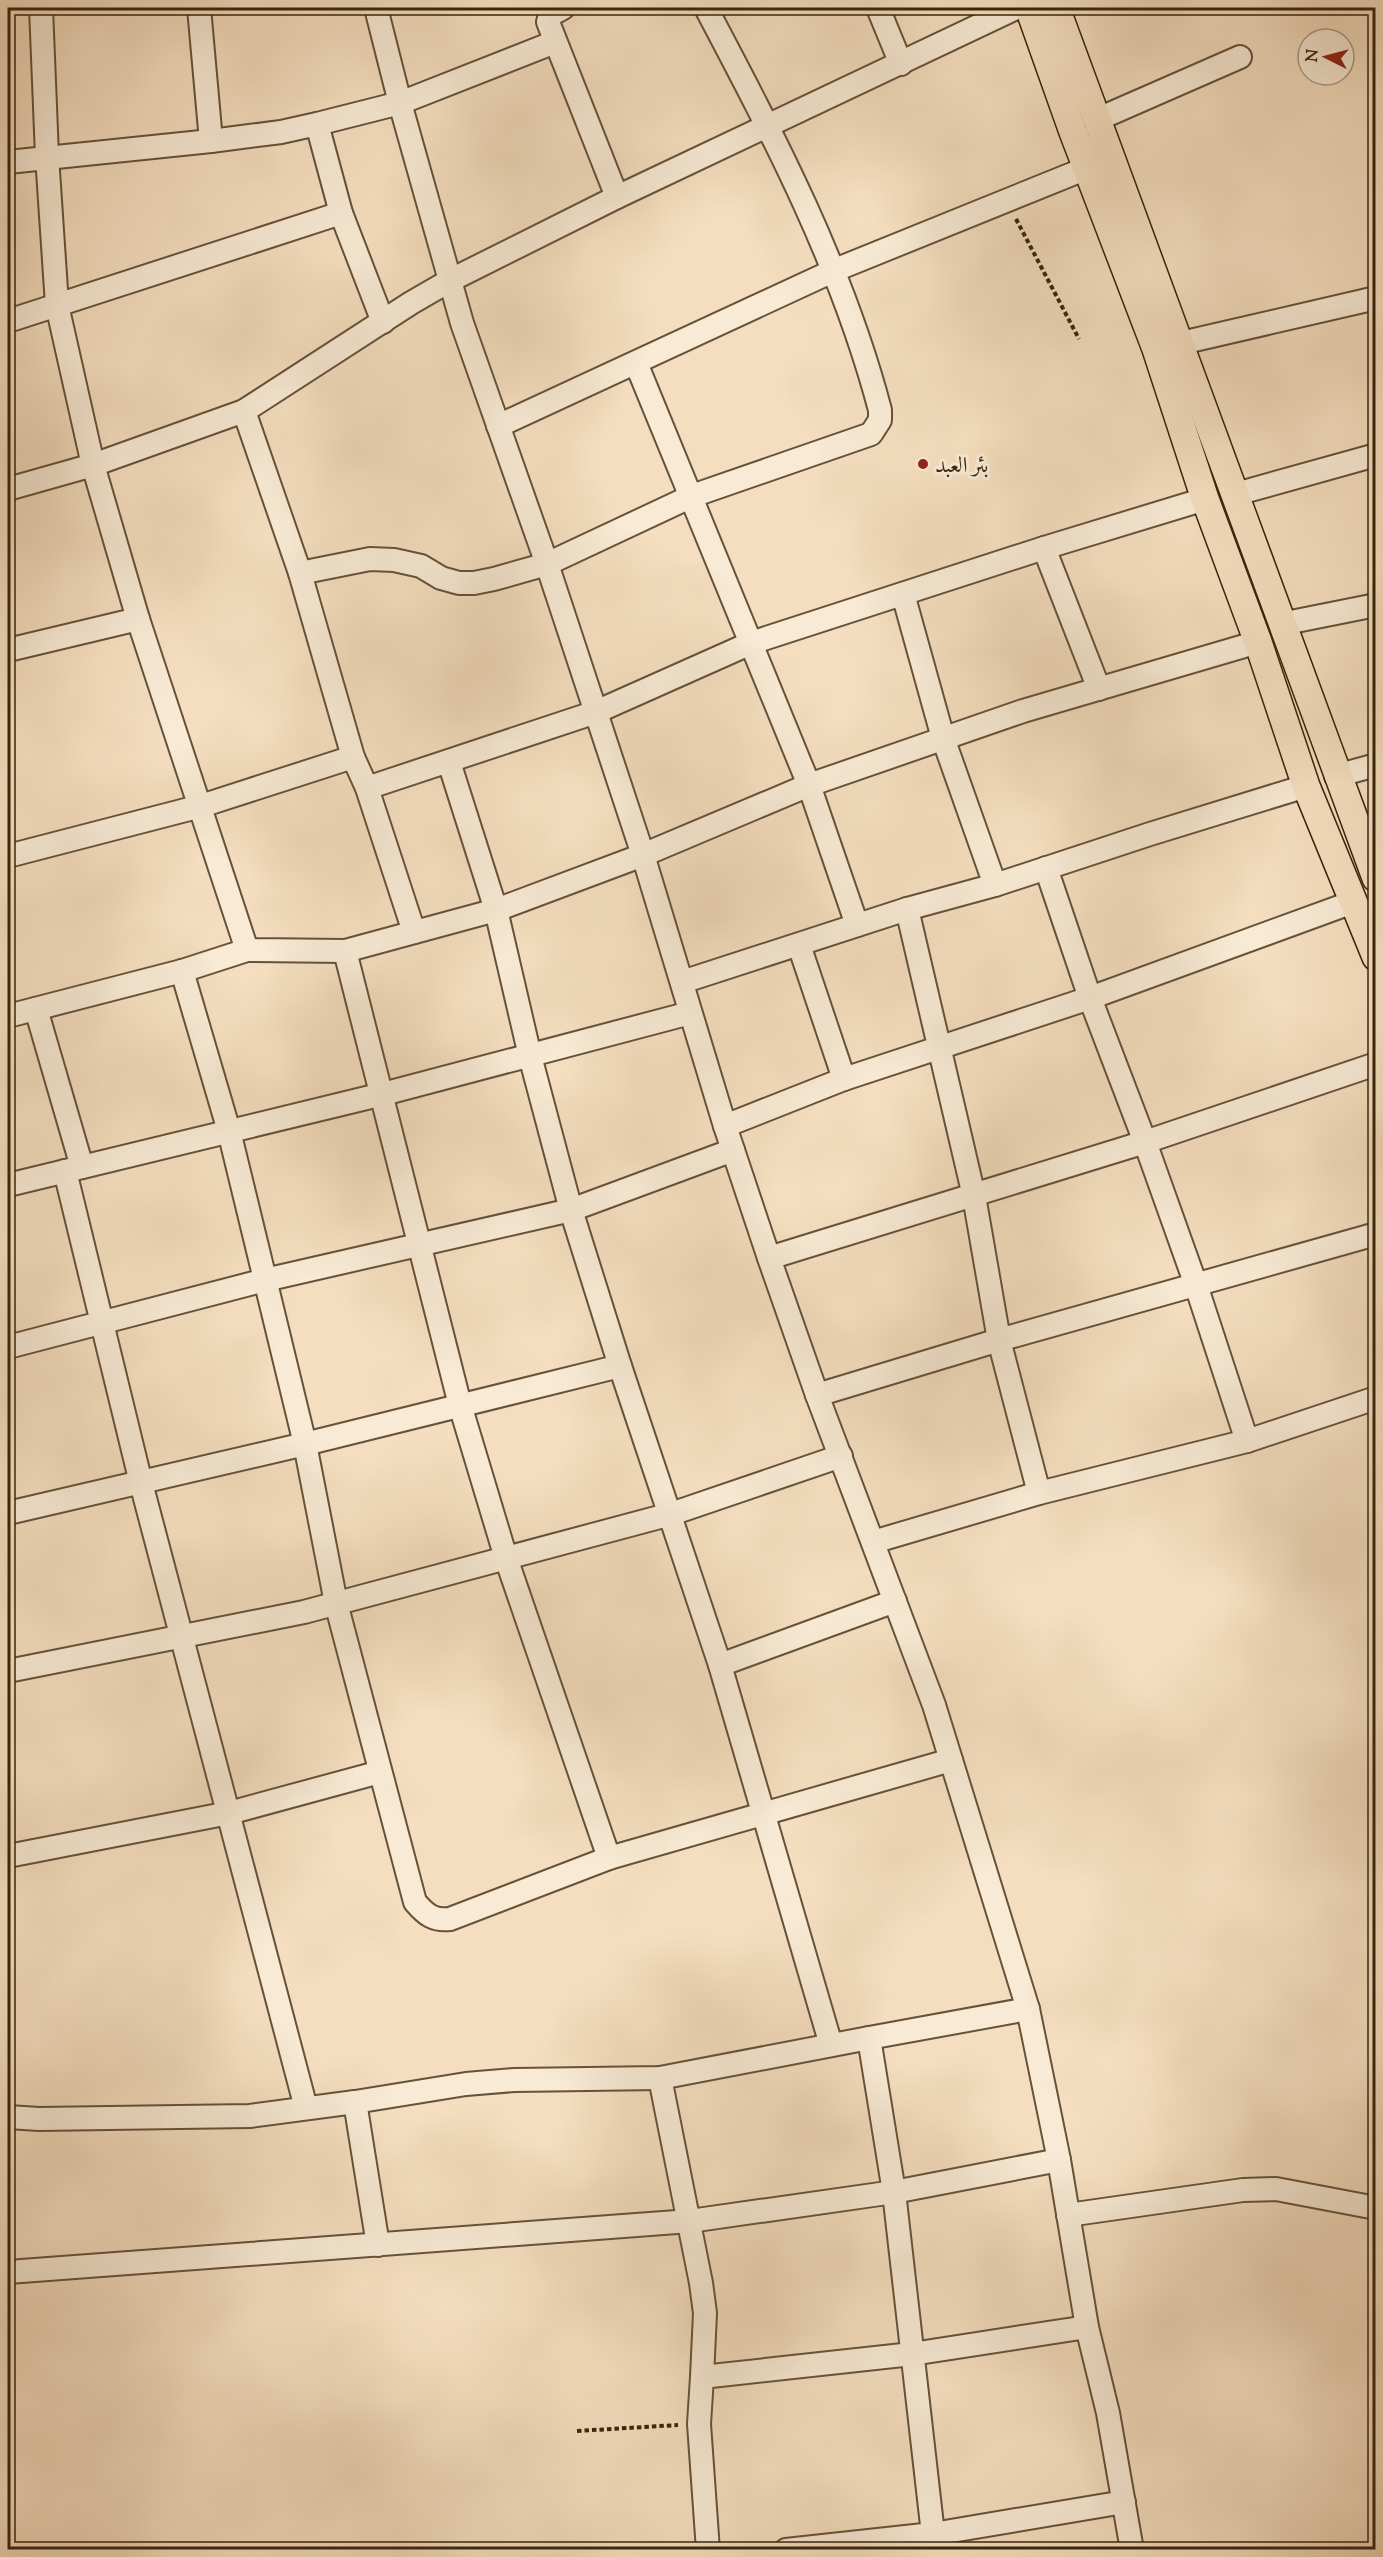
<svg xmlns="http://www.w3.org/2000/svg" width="1383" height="2557" font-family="'Sorts Mill Goudy',Amiri,serif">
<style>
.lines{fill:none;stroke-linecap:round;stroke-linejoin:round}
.minor-casing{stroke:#665239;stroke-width:26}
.major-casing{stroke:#37240c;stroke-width:30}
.path{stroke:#37240c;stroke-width:4;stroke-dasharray:4.5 3;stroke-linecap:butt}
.minor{stroke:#f8ead5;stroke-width:22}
.major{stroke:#f4debf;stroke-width:27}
.poi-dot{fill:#8f2418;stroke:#f8ead5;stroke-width:2}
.labels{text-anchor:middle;stroke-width:6;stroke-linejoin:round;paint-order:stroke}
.poi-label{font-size:22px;fill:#37240c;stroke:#f8ead5;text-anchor:start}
</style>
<rect width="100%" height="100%" fill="#f4debf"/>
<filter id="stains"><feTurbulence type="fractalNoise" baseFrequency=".00333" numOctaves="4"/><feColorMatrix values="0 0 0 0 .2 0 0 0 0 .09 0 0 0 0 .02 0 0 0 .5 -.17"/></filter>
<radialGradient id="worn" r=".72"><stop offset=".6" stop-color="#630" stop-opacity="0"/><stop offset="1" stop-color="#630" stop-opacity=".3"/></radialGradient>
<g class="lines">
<g class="minor-casing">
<g id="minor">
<polyline points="41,8 47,156 57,305 93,465 138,619 247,950 345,951 496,910 643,855 809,785 1023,711 1258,642"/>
<polyline points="199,8 211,141"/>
<polyline points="376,8 400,103 462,323 547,564 643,855 725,1126 769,1258 817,1395 934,1705 1028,2009 1059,2160 1087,2327 1108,2413 1132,2550"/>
<polyline points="563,8 550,15 548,22 617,197"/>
<polyline points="878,8 901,64"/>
<polyline points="1096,120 1240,57"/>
<polyline points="317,124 341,213 383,322"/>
<polyline points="8,162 211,141 281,132 317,124 400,103 555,42"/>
<polyline points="8,321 341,213"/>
<polyline points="1164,347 1376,298"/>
<polyline points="636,363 809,785 857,925"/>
<path d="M244,411L300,573L370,559L394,560L421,566L441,578L459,583H474L494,579L547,564L692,496L871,434L880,420V410C842,266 775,139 706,8"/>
<polyline points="498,426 835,270 1087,168"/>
<polyline points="8,489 93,465 244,411 411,303 449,281 617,197 1016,8"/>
<polyline points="1236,494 1376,455"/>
<polyline points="1044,548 1099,689"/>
<polyline points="300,573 353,757 367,788 414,932"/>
<polyline points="903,594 943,738 995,885"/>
<polyline points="1281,624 1376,605"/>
<polyline points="8,650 138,619"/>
<polyline points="449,762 496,910 530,1056 571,1210 620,1366 720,1665 831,2045"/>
<polyline points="1336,776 1376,765"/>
<polyline points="367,788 596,712 751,643 1044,548 1205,499"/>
<polyline points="8,856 201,806 353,757"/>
<polyline points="1046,868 1090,998 1145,1142 1196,1285 1247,1441"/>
<polyline points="907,909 974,1196 999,1340 1039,1493"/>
<polyline points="799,945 844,1079"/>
<polyline points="345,951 460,1405 506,1558 609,1858"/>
<path d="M182,971L229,1131L305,1444L336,1603L415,1902C426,1915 434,1921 450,1919L609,1858L951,1760"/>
<polyline points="682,982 907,909 995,885 1150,834 1306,786"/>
<polyline points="36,1009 82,1167"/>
<polyline points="8,1016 182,971 247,950"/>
<polyline points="725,1126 844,1079 1090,998 1353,902"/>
<polyline points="65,1171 141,1483 306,2108"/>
<polyline points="8,1185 383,1094 690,1013"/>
<polyline points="769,1258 1145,1142 1376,1064"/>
<polyline points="8,1347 265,1280 571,1210 733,1150"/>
<polyline points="817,1395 999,1340 1376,1234"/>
<polyline points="8,1513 305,1444 620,1366"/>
<polyline points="873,1542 1039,1493 1247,1441 1376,1398"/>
<polyline points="720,1665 895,1601"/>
<polyline points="8,1671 304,1612 671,1514 841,1456"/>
<polyline points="8,1856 229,1813 380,1772"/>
<polyline points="660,2078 701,2283 705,2313 702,2377"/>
<polyline points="355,2102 378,2245"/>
<polyline points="8,2117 39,2119 250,2116 355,2102 466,2084 514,2080 660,2078 869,2038"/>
<polyline points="1068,2215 1243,2190 1276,2189 1376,2208"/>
<polyline points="8,2272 690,2221 894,2192 1059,2160"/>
<polyline points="933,2534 1124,2502"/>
<polyline points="708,2550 699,2424 702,2377 912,2354 1087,2327"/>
<polyline points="786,2550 933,2534 894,2192 869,2038 1028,2009"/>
</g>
</g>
<g class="major-casing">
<g id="major">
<polyline points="1029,8 1073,132 1156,349 1205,499 1258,642 1306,786 1376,957"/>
<polyline points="1056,8 1376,878"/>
</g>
</g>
<g class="path">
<polyline points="1016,219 1079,339"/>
<polyline points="577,2431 678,2425"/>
</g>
<use href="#minor" class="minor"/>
<use href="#major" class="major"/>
</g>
<circle class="poi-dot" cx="923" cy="464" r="6"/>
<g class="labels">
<g class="poi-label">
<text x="935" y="472">بئر العبد</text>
</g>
</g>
<rect width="1383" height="2557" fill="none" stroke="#f4debf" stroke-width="30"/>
<rect x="9" y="9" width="1365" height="2539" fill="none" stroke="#37240c" stroke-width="3"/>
<rect x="15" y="15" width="1353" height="2527" fill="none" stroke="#37240c" stroke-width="1.5"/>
<g transform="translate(1326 57) rotate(276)"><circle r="28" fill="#f8ead5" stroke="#ab9b85" stroke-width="1.5"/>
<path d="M0-4.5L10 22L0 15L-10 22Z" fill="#8f2418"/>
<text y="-9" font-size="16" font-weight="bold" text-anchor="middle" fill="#37240c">N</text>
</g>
<rect width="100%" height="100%" filter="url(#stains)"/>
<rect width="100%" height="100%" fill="url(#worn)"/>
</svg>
